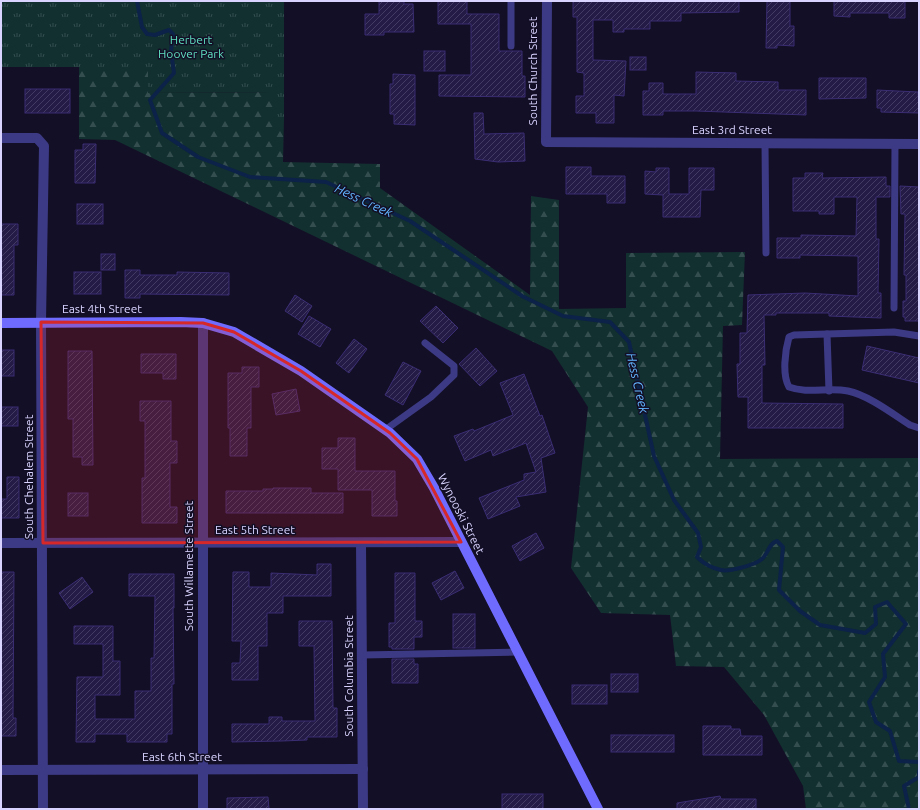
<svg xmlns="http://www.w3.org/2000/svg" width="920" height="810" font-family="Ubuntu,sans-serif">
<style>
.grass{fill:url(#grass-tufts)}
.forest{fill:url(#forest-firs)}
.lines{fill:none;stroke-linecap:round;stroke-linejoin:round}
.stream{stroke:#0c2248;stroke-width:4}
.building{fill:url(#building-hatch);stroke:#3b2d73}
.service{stroke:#3d3a85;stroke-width:7}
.minor{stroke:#3d3a85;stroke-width:10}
.secondary{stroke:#6f6bff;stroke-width:10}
.marked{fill:#d62828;fill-opacity:0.2;stroke:#d62828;stroke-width:3;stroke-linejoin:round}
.labels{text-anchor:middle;stroke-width:3;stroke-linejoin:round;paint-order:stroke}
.park-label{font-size:12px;fill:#5fe0c0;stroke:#130f26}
.street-label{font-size:12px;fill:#d9d4ff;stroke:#130f26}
.water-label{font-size:13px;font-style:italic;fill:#62b6ff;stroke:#130f26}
</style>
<defs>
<pattern id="grass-tufts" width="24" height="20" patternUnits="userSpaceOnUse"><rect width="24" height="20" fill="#12302f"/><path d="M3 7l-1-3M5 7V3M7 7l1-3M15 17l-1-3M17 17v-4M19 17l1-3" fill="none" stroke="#344d4e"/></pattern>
<pattern id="forest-firs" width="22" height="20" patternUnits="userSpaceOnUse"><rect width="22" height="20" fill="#12302f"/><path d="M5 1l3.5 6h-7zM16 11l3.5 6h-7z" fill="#344d4e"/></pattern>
<pattern id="building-hatch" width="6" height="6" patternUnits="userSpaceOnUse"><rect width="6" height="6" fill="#241b47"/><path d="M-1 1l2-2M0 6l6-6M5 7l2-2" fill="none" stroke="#433b63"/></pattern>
</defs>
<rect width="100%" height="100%" fill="#130f26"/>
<polygon class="grass" points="1,1 284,1 284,119 273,119 273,92 148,93 148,67 1,67"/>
<polygon class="forest" points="79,67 148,67 148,93 273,92 273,119 284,119 283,162 380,164 380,188 530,295 531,196 559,200 559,309 626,308 626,253 745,252 742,325 723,326 720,459 919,458 919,809 806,809 803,786 764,715 724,667 676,666 670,615 601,613 571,568 588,407 552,351 115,140 79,139"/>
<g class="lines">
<g class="stream">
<path d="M137,1L142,27L147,34L155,35L169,30L173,34L171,51L174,73L150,100L162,133L198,157L250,177L326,182L410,221L522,296L563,316L610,322L629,342L654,456L674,500L698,533L701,547L697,557C703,563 711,568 721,570C729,572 755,565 762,559C769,553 768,544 777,541L783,547L779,590L800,611L820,625L865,633L876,624L875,607L887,602L906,624L883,654L885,677L869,702L876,722L890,731L899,761L919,762"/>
<polyline points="909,809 904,786 919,777 919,771"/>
</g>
</g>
<g class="building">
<polygon points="379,1 404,1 404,4 413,4 414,32 384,32 384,35 365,35 365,14 379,14"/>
<polygon points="438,1 467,1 467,14 499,14 499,51 522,51 522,76 525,76 525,97 439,96 439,75 471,75 471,24 438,24"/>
<polygon points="573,1 739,1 739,12 681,13 681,21 650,21 650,29 624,29 624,32 613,32 613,20 593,20 593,60 626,61 624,96 614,95 614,123 596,123 596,113 576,113 576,96 584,96 584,73 577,72 577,17 573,17"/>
<polygon points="767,1 790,1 790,26 794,26 794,46 777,45 777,48 766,48"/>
<polygon points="834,1 905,1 905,18 889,18 889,13 850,13 850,17 834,16"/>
<rect x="424" y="51" width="21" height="20"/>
<rect x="630" y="57" width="16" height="13"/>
<polygon points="696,72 736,73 736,81 778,82 778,90 806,90 806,115 696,111 663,111 663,115 643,115 643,91 649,91 649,83 663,83 663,94 696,94"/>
<polygon points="393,74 415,75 415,125 394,124 394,114 390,114 390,84 393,84"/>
<polygon points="819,78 866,78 866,98 819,99"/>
<rect x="25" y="89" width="45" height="24"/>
<polygon points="877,90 918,92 919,113 881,112 881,108 877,108"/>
<polygon points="474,113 483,113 484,134 524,133 525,161 498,162 475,159"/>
<polygon points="83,144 96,144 95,183 75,183 75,150 83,150"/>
<polygon points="566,167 591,167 591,176 625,176 625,203 607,203 607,194 566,194"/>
<polygon points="656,168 669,168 669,194 689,194 689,168 714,168 714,190 701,190 700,217 663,217 663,195 645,194 645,171 656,172"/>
<polygon points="805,173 823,173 822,178 886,177 886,186 890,186 890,197 876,197 876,239 879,239 878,293 881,293 881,318 829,316 829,313 776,313 776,315 764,315 765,365 762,365 762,403 843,404 843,428 748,428 748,397 738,397 737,364 740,364 740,333 747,333 748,295 805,293 858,296 858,256 800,255 800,258 777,258 777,238 801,238 801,235 856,236 857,197 834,197 834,214 819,214 819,211 793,211 793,178 805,178"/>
<polygon points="900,186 919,187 919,321 905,321 905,317 903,317 903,301 906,301 906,275 904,275 905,214 901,214"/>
<rect x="77" y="204" width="26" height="20"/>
<polygon points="1,224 18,224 18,245 14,245 14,295 1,295"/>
<rect x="101" y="254" width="14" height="16"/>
<polygon points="125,270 140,270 140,275 177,275 177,272 229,273 229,295 140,294 140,298 125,298"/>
<rect x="74" y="272" width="27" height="22"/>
<polygon points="295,295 312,306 302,322 285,311"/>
<polygon points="436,306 458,328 443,343 420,321"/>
<polygon points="309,316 331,329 320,347 298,334"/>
<polygon points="354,339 367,349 349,373 336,363"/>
<polygon points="867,346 919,358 919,383 862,370"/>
<polygon points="476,348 497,371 480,386 459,364"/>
<rect x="1" y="350" width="13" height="26"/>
<polygon points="68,351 92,351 93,465 82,465 82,457 73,457 73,419 68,419"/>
<polygon points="141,354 176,354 176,379 163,379 163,373 141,373"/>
<polygon points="403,362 421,371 403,405 385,395"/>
<polygon points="242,367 259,367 259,387 251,387 251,428 247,428 247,456 230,456 230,428 228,428 228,373 242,373"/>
<polygon points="524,374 540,416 542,415 555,453 541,458 546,492 516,497 520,506 488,519 479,498 524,480 524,474 536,472 526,443 493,456 491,450 465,461 454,436 473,429 474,431 513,415 500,383"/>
<polygon points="296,389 300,411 276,415 272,394"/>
<polygon points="140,401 171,401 171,441 177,441 177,463 170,463 170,507 177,507 177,523 142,523 142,478 145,478 145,421 140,421"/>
<rect x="1" y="407" width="17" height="19"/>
<polygon points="338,438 355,438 355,471 395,471 395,501 397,501 397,516 372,516 372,490 338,490 338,469 322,469 322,448 338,448"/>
<polygon points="7,477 19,477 19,518 1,518 1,499 7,499"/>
<polygon points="273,488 311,488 311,493 343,493 343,513 226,513 226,491 263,491 263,489 273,489"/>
<rect x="68" y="493" width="20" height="23"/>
<polygon points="536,533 544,548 520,561 512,546"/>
<polygon points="317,564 331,564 331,596 283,596 283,613 267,613 267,646 258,646 258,680 232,680 232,663 240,663 241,641 232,641 233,572 249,572 249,587 271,587 271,573 317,575"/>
<polygon points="455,571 464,588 441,600 432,583"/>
<polygon points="1,572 14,572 13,718 16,718 16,736 1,736"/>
<polygon points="395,573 415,573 415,621 422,621 422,637 414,637 414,649 392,649 392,647 389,647 389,623 395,623"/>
<polygon points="129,574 174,574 174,608 173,608 174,684 172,684 172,734 167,734 167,742 127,742 127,734 95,734 95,742 76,742 77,677 103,677 103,644 74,644 74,626 113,626 113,661 120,661 120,695 95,695 95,719 135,719 135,691 151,691 151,658 154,658 155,596 129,596"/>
<polygon points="82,577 93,592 70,609 59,593"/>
<rect x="453" y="614" width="22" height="34"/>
<polygon points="299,621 332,621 333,708 337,708 337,737 307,737 307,740 282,741 232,742 232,724 269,724 269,717 282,717 282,721 315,721 314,646 299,646"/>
<polygon points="392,659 414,659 414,664 418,664 418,683 392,683"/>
<rect x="611" y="674" width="27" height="18"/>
<rect x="572" y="685" width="35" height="19"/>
<polygon points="703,726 731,726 731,729 740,729 741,736 762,736 762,755 703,755"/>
<rect x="611" y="735" width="63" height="17"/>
<rect x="502" y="794" width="41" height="15"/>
<polygon points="720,796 721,799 756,799 756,809 677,809 677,803"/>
<polygon points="268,797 269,809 227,809 227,798"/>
</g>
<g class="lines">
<g class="service">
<polyline points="511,1 511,46"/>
<polyline points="765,143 766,253"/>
<polyline points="894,308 895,144"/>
<polyline points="827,334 829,391"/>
<path d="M919,336L894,332L794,335L789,337C785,351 782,375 789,387C808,394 828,387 848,391C868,395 893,414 910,425L919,428"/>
<polyline points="385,430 431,397 454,375 454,366 425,343"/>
<polyline points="362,655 518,652"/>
</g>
<g class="minor">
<polyline points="547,1 546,142 919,144"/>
<polyline points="1,138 37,138 44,146 41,322 43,809"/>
<polyline points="1,543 461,542"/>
<polyline points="361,543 363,809"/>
<polyline points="1,770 363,769"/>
<polyline points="203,809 203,323"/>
</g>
<polyline class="secondary" points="1,323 181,322 203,323 234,332 301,371 390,433 417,459 434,488 598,809"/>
</g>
<path class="marked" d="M41,322L203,323L234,332L301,371L390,433L417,459L461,542L43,543Z"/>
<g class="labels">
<g class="park-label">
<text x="191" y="44">Herbert<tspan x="191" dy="14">Hoover Park</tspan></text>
</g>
<g class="street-label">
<text transform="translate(533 71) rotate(-90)" y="4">South Church Street</text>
<text x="732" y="134">East 3rd Street</text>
<text x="102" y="313">East 4th Street</text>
<text transform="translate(29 477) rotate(-90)" y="4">South Chehalem Street</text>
<text transform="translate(461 514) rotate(63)" y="4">Wynooski Street</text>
<text x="255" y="534">East 5th Street</text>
<text transform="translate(189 566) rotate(-90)" y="4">South Willamette Street</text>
<text transform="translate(349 676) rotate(-90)" y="4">South Columbia Street</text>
<text x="182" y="761">East 6th Street</text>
</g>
<g class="water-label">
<text transform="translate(364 200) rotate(25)" y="5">Hess Creek</text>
<text transform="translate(638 383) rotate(77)" y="5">Hess Creek</text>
</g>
</g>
<rect width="920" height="810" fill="none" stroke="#d9d4ff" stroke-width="4"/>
</svg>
